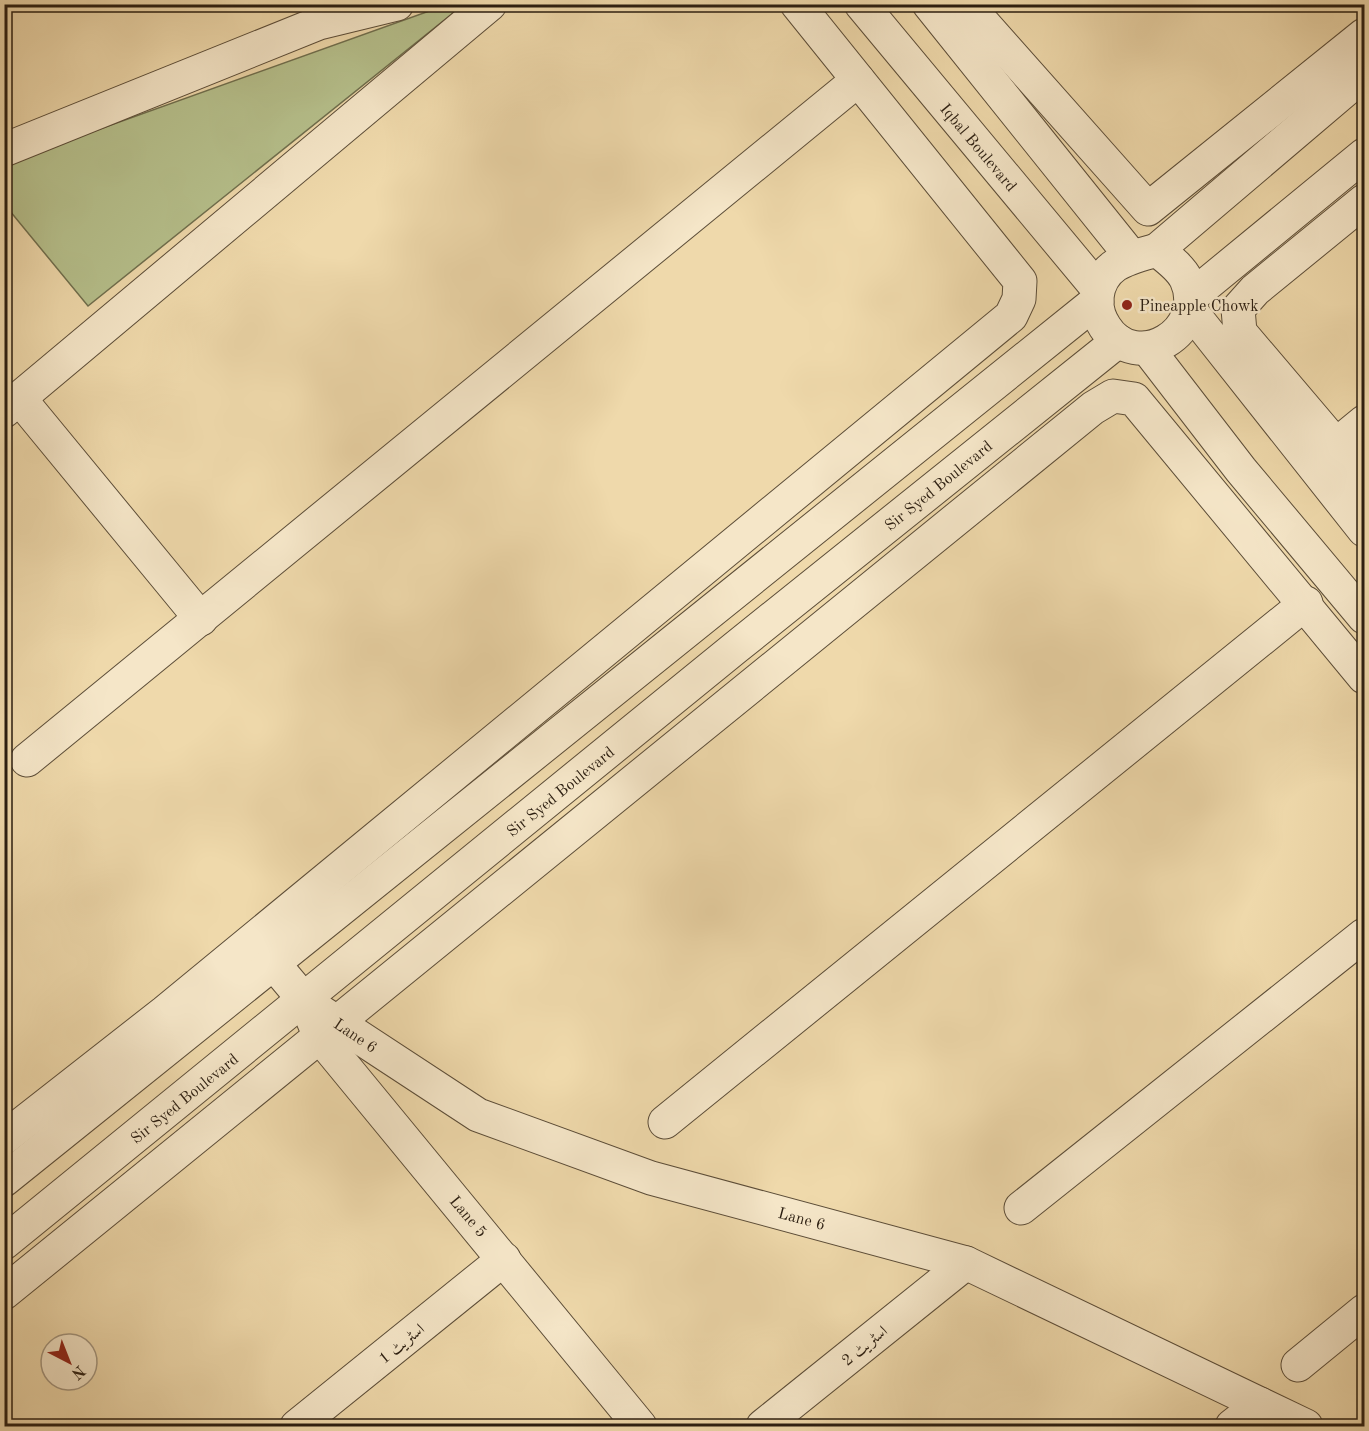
<svg xmlns="http://www.w3.org/2000/svg" width="1369" height="1431" font-family="'Old Standard TT',Amiri,serif">
<style>
.green{fill:#b6c08c;stroke:#706f4e;stroke-width:1.5}
.lines{fill:none;stroke-linecap:round;stroke-linejoin:round}
.minor-casing{stroke:#5c4d38;stroke-width:35}
.minor{stroke:#f5e6c8;stroke-width:33}
.poi-dot{fill:#8f2418;stroke:#f5e6c8;stroke-width:2}
.labels{text-anchor:middle;stroke-width:5;stroke-linejoin:round;paint-order:stroke}
.street-label{font-size:16px;fill:#2b1e11;stroke:#f5e6c8}
.poi-label{font-size:16px;fill:#2b1e11;stroke:#f5e6c8;text-anchor:start}
</style>
<rect width="100%" height="100%" fill="#efd9ab"/>
<filter id="stains"><feTurbulence type="fractalNoise" baseFrequency=".00333" numOctaves="4"/><feColorMatrix values="0 0 0 0 .2 0 0 0 0 .09 0 0 0 0 .02 0 0 0 .5 -.17"/></filter>
<radialGradient id="worn" r=".72"><stop offset=".6" stop-color="#630" stop-opacity="0"/><stop offset="1" stop-color="#630" stop-opacity=".3"/></radialGradient>
<polygon class="green" points="446,5 463,5 88,306 5,205 5,163"/>
<g class="lines">
<g class="minor-casing">
<g id="minor">
<polyline points="861,4 1098,289"/>
<polyline points="929,4 1131,256"/>
<polyline points="966,4 1148,209 1364,35"/>
<polyline points="4,150 319,23 397,4"/>
<polyline points="1364,201 1255,290 1238,309 1240,332 1336,445 1364,486"/>
<path d="M1157,250C1167,258 1180,267 1186,279C1210,331 1136,376 1105,327C1099,318 1096,308 1097,297C1101,263 1129,258 1157,250Z"/>
<polyline points="1157,250 1364,74"/>
<polyline points="1191,297 1364,155"/>
<polyline points="1190,310 1364,530"/>
<polyline points="1147,348 1241,470 1364,617"/>
<polyline points="20,399 201,619"/>
<polyline points="4,411 490,4"/>
<polyline points="1336,445 1364,422"/>
<polyline points="27,760 858,80"/>
<polyline points="274,964 305,1001 320,1037 640,1426"/>
<polyline points="321,1012 478,1115 651,1178 966,1263 1306,1426"/>
<polyline points="665,1122 1306,603"/>
<polyline points="4,1138 165,1012 1011,316 1019,299 1020,281 797,4"/>
<polyline points="4,1180 1097,301"/>
<polyline points="1021,1208 1364,935"/>
<polyline points="4,1243 735,648 1118,341"/>
<polyline points="4,1293 1093,408 1113,396 1134,399 1364,677"/>
<polyline points="1298,1365 1364,1311"/>
<polyline points="297,1426 504,1259"/>
<polyline points="763,1426 966,1263"/>
<polyline points="1232,1426 1260,1404"/>
</g>
</g>
<use href="#minor" class="minor"/>
</g>
<circle class="poi-dot" cx="1127" cy="305" r="6"/>
<g class="labels">
<g class="street-label">
<text transform="translate(979 147) rotate(50)" y="6">Iqbal Boulevard</text>
<text transform="translate(938 485) rotate(-39)" y="6">Sir Syed Boulevard</text>
<text transform="translate(560 791) rotate(-39)" y="6">Sir Syed Boulevard</text>
<text transform="translate(356 1035) rotate(34)" y="6">Lane 6</text>
<text transform="translate(184 1098) rotate(-39)" y="6">Sir Syed Boulevard</text>
<text transform="translate(469 1216) rotate(50)" y="6">Lane 5</text>
<text transform="translate(802 1218) rotate(15)" y="6">Lane 6</text>
<text transform="translate(401 1343) rotate(-39)" y="6">اسٹریٹ 1</text>
<text transform="translate(864 1345) rotate(-39)" y="6">اسٹریٹ 2</text>
</g>
<g class="poi-label">
<text x="1139" y="311">Pineapple Chowk</text>
</g>
</g>
<rect width="1369" height="1431" fill="none" stroke="#efd9ab" stroke-width="24"/>
<rect x="6" y="6" width="1357" height="1419" fill="none" stroke="#2b1e11" stroke-width="3"/>
<rect x="12" y="12" width="1345" height="1407" fill="none" stroke="#2b1e11" stroke-width="1.5"/>
<g transform="translate(69 1362) rotate(138)"><circle r="28" fill="#f5e6c8" stroke="#a4967f" stroke-width="1.5"/>
<path d="M0-4.5L10 22L0 15L-10 22Z" fill="#8f2418"/>
<text y="-9" font-size="16" font-weight="bold" text-anchor="middle" fill="#2b1e11">N</text>
</g>
<rect width="100%" height="100%" filter="url(#stains)"/>
<rect width="100%" height="100%" fill="url(#worn)"/>
</svg>
